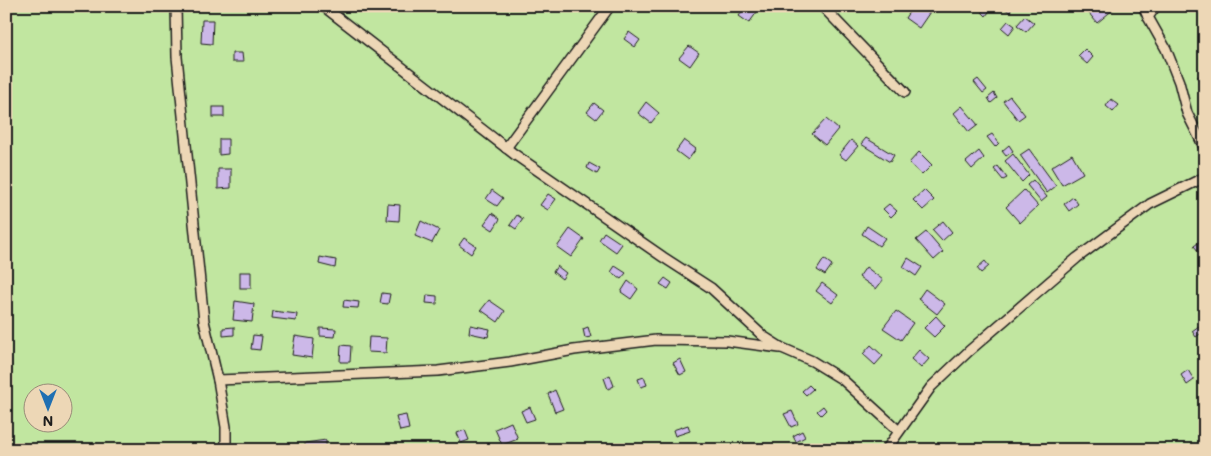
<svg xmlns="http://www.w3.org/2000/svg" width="1211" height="456" font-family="Mali,sans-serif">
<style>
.green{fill:#c1e6a0;stroke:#6e815e;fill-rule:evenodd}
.building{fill:#ccb8e8;stroke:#1c1c1c}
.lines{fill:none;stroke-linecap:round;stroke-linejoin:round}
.service-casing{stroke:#1c1c1c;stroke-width:12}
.service{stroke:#edd7b6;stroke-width:9}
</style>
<rect width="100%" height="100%" fill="#e3cec5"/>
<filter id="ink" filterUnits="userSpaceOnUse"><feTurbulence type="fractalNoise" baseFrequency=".02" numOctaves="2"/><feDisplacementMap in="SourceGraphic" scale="10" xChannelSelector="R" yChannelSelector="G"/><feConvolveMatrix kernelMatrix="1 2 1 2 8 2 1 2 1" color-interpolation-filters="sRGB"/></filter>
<g filter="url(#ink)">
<path class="green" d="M6,6H1205V450H6ZM32,394H62V424H32Z"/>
<g class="building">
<polygon points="746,6 749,6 757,12 749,23 739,16"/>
<polygon points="913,6 934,6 919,28 905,18"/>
<polygon points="987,6 991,9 986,16 982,12"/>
<polygon points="1000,6 1013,6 1010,12"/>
<polygon points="1083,6 1113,6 1115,8 1097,23"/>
<polygon points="1025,16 1034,23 1026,32 1017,25"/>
<polygon points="202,20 213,20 212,44 201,43"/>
<polygon points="1008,21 1015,26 1009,34 1002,28"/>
<polygon points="629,32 640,40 635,47 624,39"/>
<polygon points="689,46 699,53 690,66 679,58"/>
<polygon points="1085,49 1093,57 1087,64 1078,56"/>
<polygon points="232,53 242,53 243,62 232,62"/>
<polygon points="1198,76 1203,76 1205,94 1201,94"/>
<polygon points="978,79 987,90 983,93 974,82"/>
<polygon points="994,93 997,98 991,103 988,98"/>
<polygon points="1010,96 1025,115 1018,120 1003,101"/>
<polygon points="1111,99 1119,105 1113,112 1106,106"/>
<polygon points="646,102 659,113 651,123 638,113"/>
<polygon points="594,103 603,110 596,119 587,112"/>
<polygon points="962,106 978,125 969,132 954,113"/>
<rect x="213" y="107" width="11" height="10"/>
<polygon points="826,119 838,129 825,145 812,134"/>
<polygon points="992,134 999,143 995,147 987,137"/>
<polygon points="866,138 894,155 890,162 861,144"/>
<polygon points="219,139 228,139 228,154 219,155"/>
<polygon points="684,140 696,149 688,160 676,151"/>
<polygon points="851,140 858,146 846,160 839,155"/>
<polygon points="1009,145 1013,151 1006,156 1002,151"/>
<polygon points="1029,149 1056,186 1047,193 1020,155"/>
<polygon points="979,151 984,158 972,169 966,162"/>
<polygon points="919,152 932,165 922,175 909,163"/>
<polygon points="1013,154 1029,175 1022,182 1005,161"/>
<polygon points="1072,154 1083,173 1062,185 1051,167"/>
<polygon points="589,163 600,169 597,174 587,168"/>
<polygon points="998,166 1007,178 1003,180 994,169"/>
<polygon points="218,169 231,169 231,188 218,189"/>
<polygon points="1033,180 1047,197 1041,202 1027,185"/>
<polygon points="492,190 503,198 497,206 486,199"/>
<polygon points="924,190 934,200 923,210 913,200"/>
<polygon points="1024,190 1038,206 1020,223 1006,207"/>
<polygon points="548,194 556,199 548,210 540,205"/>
<polygon points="1073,197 1078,204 1069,211 1064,204"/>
<polygon points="388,204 400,205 399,221 387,220"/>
<polygon points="889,204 897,211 891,217 883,209"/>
<polygon points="492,213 500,219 493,230 484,224"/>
<polygon points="517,215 523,219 516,229 510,225"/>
<polygon points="421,221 439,230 432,243 415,236"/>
<polygon points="943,221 952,232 942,241 932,230"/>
<polygon points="867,226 885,238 879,246 862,234"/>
<polygon points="570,229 584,239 571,257 557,247"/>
<polygon points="604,232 622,244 616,252 599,240"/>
<polygon points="926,232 943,252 934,260 916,240"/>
<polygon points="464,238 476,246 471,254 459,245"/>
<polygon points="1202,240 1205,244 1205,255 1203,257 1194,246"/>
<polygon points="320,257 336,260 335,268 319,264"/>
<polygon points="908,258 922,267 916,276 903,267"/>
<polygon points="824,259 832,265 825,275 817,270"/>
<polygon points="985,261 989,266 981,273 977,268"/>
<polygon points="557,266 566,273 562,279 553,272"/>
<polygon points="615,266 626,273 621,279 611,272"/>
<polygon points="866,267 883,280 876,289 859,277"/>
<rect x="240" y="272" width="11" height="16"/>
<polygon points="665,278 672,283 668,289 660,284"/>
<polygon points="628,281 638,289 631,299 621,292"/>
<polygon points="822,283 838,295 832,303 816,291"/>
<polygon points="925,289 945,304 937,314 918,299"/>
<polygon points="382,293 390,294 388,304 380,303"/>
<polygon points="427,295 437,296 437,304 426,303"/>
<polygon points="344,300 359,302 358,308 343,307"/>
<polygon points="489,300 505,311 498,322 481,310"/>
<polygon points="235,301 254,304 252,322 233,320"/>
<polygon points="273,311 297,314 296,321 272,318"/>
<polygon points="896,311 913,323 901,340 883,328"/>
<polygon points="936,316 945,326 934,337 924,328"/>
<polygon points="470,325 490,329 488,337 469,333"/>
<polygon points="1199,326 1203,332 1196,337 1192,331"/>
<polygon points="234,327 234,335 223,336 223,328"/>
<polygon points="588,327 591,337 585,338 583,329"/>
<polygon points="320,328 336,329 335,337 320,336"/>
<polygon points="253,335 262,336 260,350 251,349"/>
<polygon points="295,336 314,339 312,358 292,355"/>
<polygon points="369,337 387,338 386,353 368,352"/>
<polygon points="341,345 351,346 350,362 340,362"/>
<polygon points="871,345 883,356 875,365 863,354"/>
<polygon points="919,350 929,359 921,368 911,359"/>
<polygon points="680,359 686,372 680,375 673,363"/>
<polygon points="1188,370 1194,380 1187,385 1181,375"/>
<polygon points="1205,373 1205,383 1204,383 1199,376"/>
<polygon points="610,375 614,386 608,389 604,378"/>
<polygon points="644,377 647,385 641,387 638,379"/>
<polygon points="809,385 813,389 806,395 802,391"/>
<polygon points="555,390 563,409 555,412 548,394"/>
<polygon points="823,406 826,410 821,415 817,411"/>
<polygon points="530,407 535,419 526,422 521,411"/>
<polygon points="792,411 798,424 791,427 784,414"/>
<polygon points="406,415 409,429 400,431 396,417"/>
<polygon points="511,422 518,439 502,445 495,429"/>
<polygon points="688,425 690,431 675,436 673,430"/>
<polygon points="465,430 469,440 461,443 457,433"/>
<polygon points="802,431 805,437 796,442 793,436"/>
<polygon points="326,440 326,447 305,449 305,443"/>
</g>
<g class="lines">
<g class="service-casing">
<g id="service">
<polyline points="176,6 177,57 204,321 218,380 226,427 226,450"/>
<polyline points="323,6 514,154 663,257 711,288 763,336 782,348 812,361 843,380 899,431"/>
<polyline points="822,6 905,92"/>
<polyline points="1143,6 1148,17"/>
<polyline points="1156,6 1148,17 1166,49 1179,82 1187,113 1205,149"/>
<polyline points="506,148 610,6"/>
<polyline points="218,380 438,371 510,362 574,350 656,340 727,341 780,348"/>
<polyline points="886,450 931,387 969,351 1077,258 1150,204 1205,177"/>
</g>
</g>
<use href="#service" class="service"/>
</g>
</g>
<rect width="1211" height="456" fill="none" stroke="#edd7b6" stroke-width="25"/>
<rect x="12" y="12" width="1186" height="431" fill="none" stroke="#1c1c1c" stroke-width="2" filter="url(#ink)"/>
<g transform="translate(48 408) rotate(180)"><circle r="24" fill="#edd7b6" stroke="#998c78"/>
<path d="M0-4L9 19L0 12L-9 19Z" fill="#1f6fb2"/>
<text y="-8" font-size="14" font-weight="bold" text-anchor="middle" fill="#1c1c1c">N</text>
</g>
</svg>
